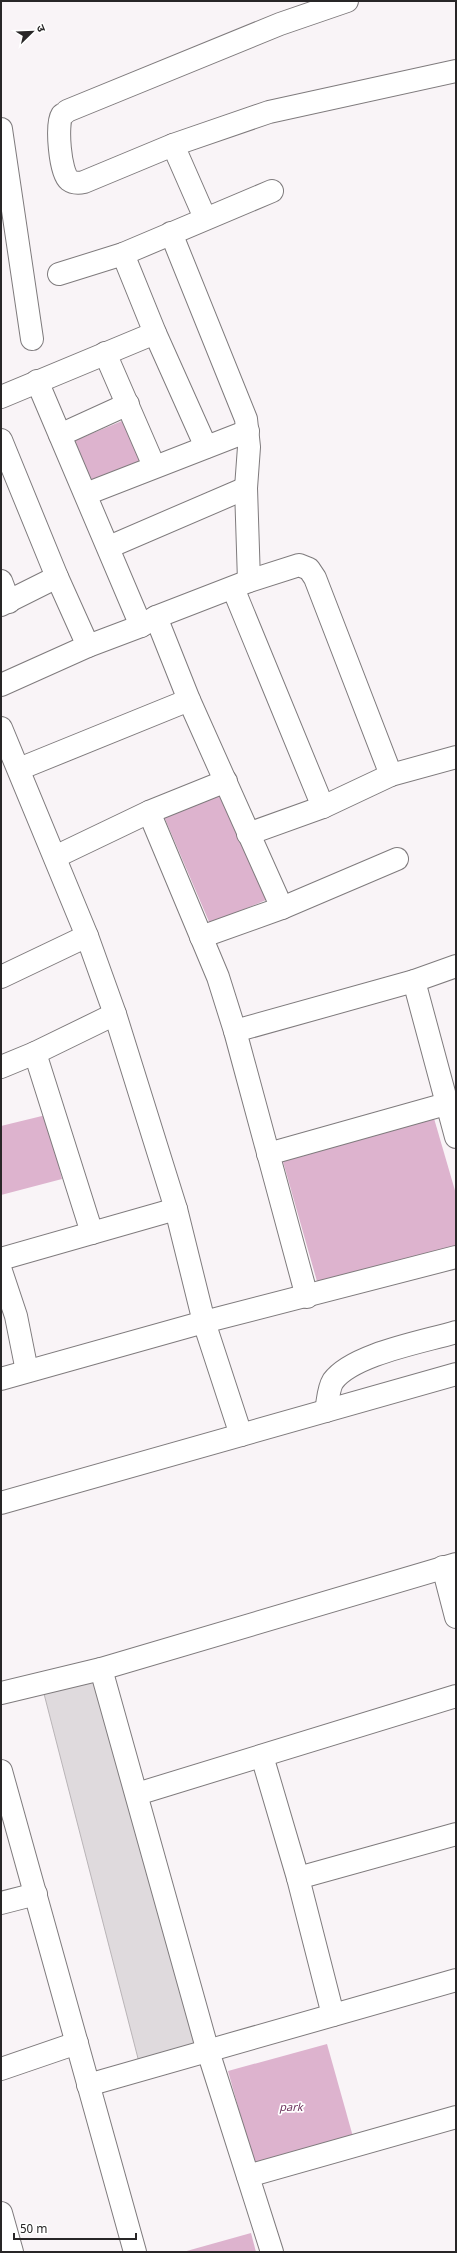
<svg xmlns="http://www.w3.org/2000/svg" width="457" height="2253" font-family="Georgia,'Noto Sans Devanagari',serif">
<style>
.green{fill:#ddb3ce}
.building{fill:#dfdadd;stroke:#b9b4b7}
.lines{fill:none;stroke-linecap:round;stroke-linejoin:round}
.minor-casing{stroke:#7f7b7d;stroke-width:24}
.minor{stroke:#fff;stroke-width:22}
.labels{text-anchor:middle;stroke-width:3.5;stroke-linejoin:round;paint-order:stroke}
.park-label{font-size:11px;font-style:italic;fill:#6d325c;stroke:#fff}
</style>
<rect width="100%" height="100%" fill="#f9f4f7"/>
<g class="green">
<polygon points="129,418 151,471 96,494 74,441"/>
<polygon points="219,788 266,900 210,924 162,812"/>
<polygon points="46,1115 62,1179 1,1195 1,1126"/>
<polygon points="433,1115 456,1194 456,1261 322,1299 282,1158"/>
<polygon points="327,2044 357,2151 258,2178 228,2071"/>
<polygon points="251,2233 256,2252 183,2252"/>
</g>
<polygon class="building" points="99,1672 208,2052 141,2070 42,1686"/>
<g class="lines">
<g class="minor-casing">
<g id="minor">
<path d="M347,1L280,24L67,111C66,113 63,114 62,115C56,124 60,173 69,180C73,183 79,183 84,182L173,145L269,112L456,71"/>
<polyline points="1,129 32,339"/>
<polyline points="173,145 205,218"/>
<polyline points="171,233 246,419 249,447 246,488 249,581"/>
<polyline points="123,254 155,333 206,447"/>
<polyline points="59,274 123,254 272,191"/>
<polyline points="105,353 154,466"/>
<polyline points="37,381 141,626"/>
<polyline points="1,397 155,333"/>
<polyline points="60,435 128,404"/>
<polyline points="1,440 57,577 88,646"/>
<polyline points="86,494 248,431"/>
<polyline points="109,547 246,488"/>
<polyline points="1,581 9,602"/>
<polyline points="233,588 323,807"/>
<polyline points="1,605 57,577"/>
<polyline points="156,617 189,700 282,908"/>
<polyline points="1,685 88,646 141,626 156,617 249,581 299,565 309,569 315,578 391,775"/>
<polyline points="1,728 87,936 115,1014 176,1209 204,1322 241,1435"/>
<polyline points="19,769 189,700"/>
<polyline points="149,812 218,977 235,1031 307,1297"/>
<polyline points="248,834 323,807 391,775 456,757"/>
<polyline points="55,857 149,812 226,781"/>
<polyline points="201,937 282,908 397,859"/>
<polyline points="1,977 87,936"/>
<polyline points="414,981 456,1137"/>
<polyline points="235,1031 414,981 456,966"/>
<polyline points="35,1053 92,1233"/>
<polyline points="1,1067 35,1053 115,1014"/>
<polyline points="268,1154 446,1104"/>
<polyline points="1,1259 176,1209"/>
<polyline points="1,1271 16,1316 27,1371"/>
<polyline points="1,1379 204,1322 456,1257"/>
<path d="M326,1411C328,1402 328,1389 333,1381C353,1354 423,1342 456,1332"/>
<polyline points="1,1503 456,1374"/>
<polyline points="443,1567 456,1617"/>
<polyline points="101,1669 207,2048 272,2252"/>
<polyline points="1,1693 101,1669 456,1564"/>
<polyline points="262,1756 298,1878 333,2015"/>
<polyline points="1,1771 135,2252"/>
<polyline points="137,1794 456,1696"/>
<polyline points="298,1878 456,1834"/>
<polyline points="1,1903 36,1894"/>
<polyline points="1,2069 77,2043"/>
<polyline points="88,2085 456,1980"/>
<polyline points="248,2176 456,2117"/>
<polyline points="1,2213 12,2252"/>
</g>
</g>
<use href="#minor" class="minor"/>
</g>
<g class="labels">
<g class="park-label">
<text x="291" y="2111">park</text>
</g>
</g>
<rect width="457" height="2253" fill="none" stroke="#282627" stroke-width="4"/>
<g transform="translate(32 32) rotate(67)" stroke="#ffffff" stroke-width="3" paint-order="stroke">
<path d="M0-3L7 15L0 10L-7 15Z" fill="#282627"/>
<text y="-6" font-size="11" font-weight="bold" text-anchor="middle" fill="#282627">उ</text>
</g>
<path d="M14 2233v6h122v-6" fill="none" stroke="#282627" stroke-width="2"/>
<text x="20" y="2233" font-size="12" fill="#282627" stroke="#ffffff" stroke-width="3" paint-order="stroke">50 m</text>
</svg>
